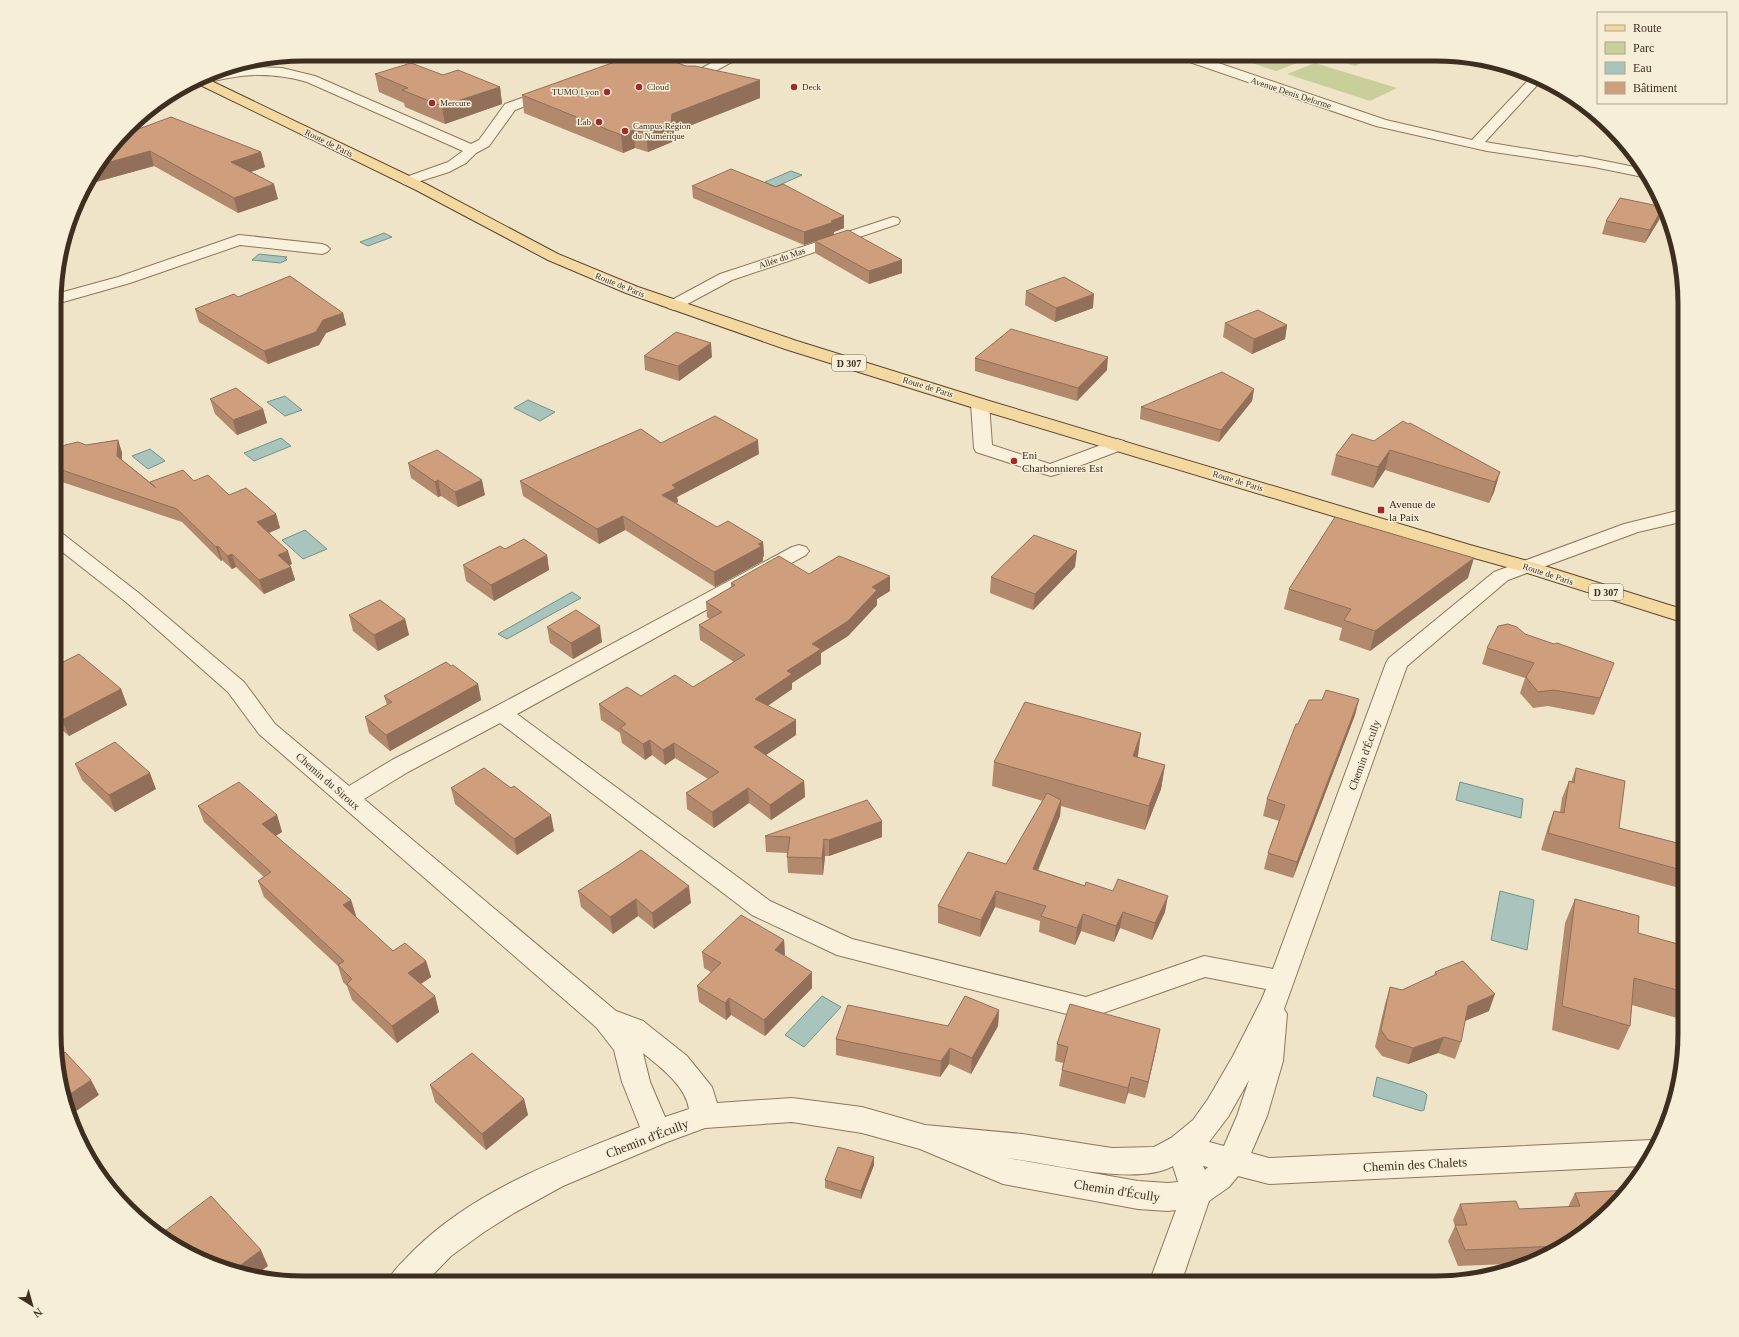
<svg xmlns="http://www.w3.org/2000/svg" width="1739" height="1337" font-family="'Times New Roman',serif">
<style>
.green{fill:#c9cf9b}
.water{fill:#a9c4bc;stroke:#6f938a}
.lines{fill:none;stroke-linecap:round;stroke-linejoin:round}
.minor-casing{stroke:#8d765c;stroke-width:2}
.major-casing{stroke:#5b4430;stroke-width:2}
.minor{fill:#faf1dc;fill-rule:evenodd}
.major{fill:#f3d9a0;fill-rule:evenodd}
.wall{fill:#b2896c}
.shaded-wall{fill:#916f58}
.building{fill:#cf9f7d;stroke:#916f58}
.poi-dot{fill:#9e2a2b;stroke:#f7eed8;stroke-width:1.5}
.labels{text-anchor:middle;stroke-width:3;stroke-linejoin:round;paint-order:stroke}
.far-poi-label{font-size:9px;fill:#3d2e20;stroke:#f7eed8;text-anchor:start}
.far-street-label{font-size:9px;fill:#3d2e20;stroke:#f7eed8}
.shield{fill:#f7eed8;stroke:#756857;stroke-width:1}
.shield-label{font-size:10px;font-weight:bold;fill:#3d2e20}
.poi-label{font-size:11px;fill:#3d2e20;stroke:#f7eed8;text-anchor:start}
.street-label{font-size:11px;fill:#3d2e20;stroke:#f7eed8}
.near-street-label{font-size:13px;fill:#3d2e20;stroke:#f7eed8}
.rim{fill:none;stroke:#3d2e20;stroke-width:5}
</style>
<rect width="100%" height="100%" fill="#f0e4c8"/>
<g class="green">
<polygon points="1263,54 1287,54 1305,60 1276,71 1246,61"/>
<polygon points="1317,54 1379,54 1355,66"/>
<polygon points="1315,63 1397,88 1370,101 1287,74"/>
</g>
<g class="water">
<polygon points="791,171 802,175 775,187 765,182"/>
<polygon points="384,233 392,237 368,246 360,242"/>
<polygon points="259,254 287,257 285,258 287,260 280,263 252,260"/>
<polygon points="285,396 302,410 285,416 267,402"/>
<polygon points="528,400 555,412 540,421 514,408"/>
<polygon points="281,438 291,446 254,461 244,453"/>
<polygon points="150,449 165,461 148,469 132,456"/>
<polygon points="305,530 327,549 303,559 282,540"/>
<polygon points="572,592 581,598 507,639 498,634"/>
<polygon points="1460,782 1523,799 1521,818 1456,800"/>
<polygon points="1500,891 1534,900 1527,950 1491,940"/>
<polygon points="822,996 841,1007 804,1047 785,1035"/>
<polygon points="1377,1077 1424,1092 1427,1095 1424,1110 1421,1111 1373,1096"/>
</g>
<g class="lines">
<g class="minor-casing">
<g id="minor">
<polygon points="728,54 743,54 741,57 695,82 687,82 685,79 687,76"/>
<polygon points="1173,54 1192,54 1386,120 1472,140 1533,75 1542,80 1485,142 1577,157 1580,156 1640,168 1646,176 1643,177 1594,167 1487,151 1376,126 1175,57"/>
<path d="M256,67L282,68L315,76L471,144L479,140L505,104L550,88L554,89L556,92L554,95L515,110L489,146L476,153L466,163L449,172L408,185L403,184L401,181L403,178L448,162L463,151L307,82C269,71 240,74 202,84L197,82L213,74Z"/>
<polygon points="893,217 898,218 900,221 898,224 732,280 680,308 674,310 668,308 666,305 668,302 720,274"/>
<polygon points="239,235 322,244 327,246 330,249 327,252 322,254 240,245 130,283 56,304 56,294 118,277"/>
<polygon points="980,399 986,400 989,404 992,445 1050,464 1117,439 1124,441 1126,445 1124,449 1058,474 1051,476 1044,474 976,452 974,448 971,404 974,400"/>
<path d="M1685,509V521L1638,532L1508,580L1407,666L1284,1009L1287,1014L1283,1061L1267,1116L1251,1153L1269,1158L1651,1140L1657,1142L1643,1166L1269,1184L1238,1176L1229,1187L1209,1201L1181,1283H1149L1176,1210L1168,1211L1138,1209L1003,1184L920,1149L862,1133L792,1122L705,1128L667,1142L563,1186L514,1213L484,1232L451,1256L425,1283H387C393,1269 404,1261 414,1250C476,1189 561,1159 640,1127L622,1082L614,1050L596,1027L259,734L228,692L126,602L56,547V532L63,534L140,594L244,682L275,724L349,786L392,760L493,708L792,547L799,545L806,547L809,551L806,555L517,714L770,901L852,939L1086,997L1204,956L1273,969L1386,663L1389,658L1494,572L1624,524ZM500,723L752,915L837,955L1086,1019L1205,977L1266,989L1261,1001L1233,1056L1208,1099L1193,1120L1171,1138L1154,1147L1112,1148L1022,1134L925,1125L862,1107L792,1098L717,1103L712,1087L687,1056L643,1021L616,1011L364,799L408,772ZM643,1053C660,1067 686,1086 689,1109L665,1117L650,1082ZM1249,1080L1237,1116L1224,1146L1209,1142L1228,1117ZM1007,1158C1051,1163 1135,1187 1173,1166L1178,1182L1168,1183L1138,1181ZM1203,1166L1208,1167L1205,1170Z"/>
</g>
</g>
<g class="major-casing">
<polygon id="major" points="205,78 426,184 558,254 638,287 797,341 986,400 1470,545 1535,563 1685,610 1685,623 1521,571 1456,553 974,408 785,349 626,293 548,260 416,190 196,83"/>
</g>
<use href="#minor" class="minor"/>
<use href="#major" class="major"/>
</g>
<g class="wall">
<polygon points="375,74 443,75 500,87 502,104 445,124 405,107 404,103 379,92"/>
<polygon points="760,80 760,98 674,132 672,142 648,152 635,148 623,153 524,113 522,95"/>
<polygon points="125,134 261,152 265,167 251,172 278,199 238,213 154,166 85,185 87,179"/>
<polygon points="692,186 844,216 844,228 834,232 834,234 902,260 902,273 869,284 815,253 815,241 804,245 693,198"/>
<polygon points="1663,207 1659,220 1645,243 1602,234 1606,221"/>
<polygon points="1026,291 1093,308 1055,322 1025,305"/>
<polygon points="238,297 343,313 346,325 326,333 319,345 268,364 199,322 195,309"/>
<polygon points="1225,323 1287,325 1285,339 1252,354 1223,337"/>
<polygon points="644,356 712,357 679,381 645,370"/>
<polygon points="975,358 1107,370 1077,401 975,371"/>
<polygon points="1254,389 1252,401 1219,442 1140,419 1141,407"/>
<polygon points="210,399 263,409 267,423 237,435 215,414"/>
<polygon points="118,440 122,453 122,460 151,483 150,482 194,481 276,514 280,528 269,533 292,564 289,565 291,567 295,580 264,594 236,567 232,569 222,560 221,561 182,522 56,480 56,451 86,445"/>
<polygon points="1374,441 1500,472 1494,492 1489,503 1385,470 1373,488 1331,475 1336,455"/>
<polygon points="661,443 759,454 677,497 678,502 675,503 717,527 763,542 764,556 763,557 763,561 715,587 625,530 599,544 523,496 520,481"/>
<polygon points="408,463 485,495 458,507 441,496 438,497 411,478"/>
<polygon points="505,549 547,555 549,570 494,601 466,581 463,565"/>
<polygon points="1075,567 1033,610 990,593 991,577"/>
<polygon points="809,574 890,591 877,599 877,605 848,636 821,653 821,664 792,683 792,689 768,706 796,720 796,735 766,755 804,781 805,797 771,820 749,803 714,828 687,809 686,793 708,779 675,758 665,765 652,755 645,760 622,743 620,733 601,720 599,704 693,687 734,662 700,640 699,625 710,619 707,617 706,602 731,588 731,583"/>
<polygon points="1468,578 1370,651 1339,640 1342,628 1284,609 1289,589"/>
<polygon points="349,615 405,619 409,635 378,651 353,631"/>
<polygon points="547,627 602,642 573,659 550,643"/>
<polygon points="1525,634 1608,679 1594,715 1548,706 1533,708 1520,693 1525,678 1482,664 1487,648"/>
<polygon points="55,666 121,689 127,705 69,736 55,724"/>
<polygon points="478,684 481,700 390,751 369,733 365,717 387,705 384,696"/>
<polygon points="1359,699 1355,715 1293,878 1264,869 1268,853 1279,821 1263,816 1267,799 1298,724"/>
<polygon points="1137,757 1165,765 1161,789 1145,830 1061,806 1060,816 1038,870 1165,912 1152,940 1120,928 1114,942 1081,931 1075,945 1039,932 1040,921 995,907 980,937 938,923 938,906 1006,864 1043,801 992,786 994,762"/>
<polygon points="75,764 156,789 115,812 82,780"/>
<polygon points="1576,768 1619,828 1685,845 1685,885 1683,889 1541,850 1548,827 1554,811 1560,812 1562,798 1569,781 1571,782"/>
<polygon points="451,788 554,831 517,855 455,804"/>
<polygon points="198,806 277,815 282,832 276,836 351,900 356,916 355,917 393,951 426,961 431,977 421,984 435,996 439,1012 397,1043 352,1000 347,986 343,982 338,966 264,897 258,881 264,877 204,822"/>
<polygon points="765,836 882,837 829,856 825,856 823,875 788,873 787,857 788,853 766,852"/>
<polygon points="578,891 691,903 654,929 638,916 613,934 581,907"/>
<polygon points="1575,899 1638,933 1685,946 1684,1020 1632,1005 1630,1026 1619,1050 1552,1030 1565,923"/>
<polygon points="784,940 785,956 812,988 765,1036 731,1015 726,1020 699,1002 697,986 711,972 704,968 702,952"/>
<polygon points="1435,972 1489,1011 1465,1021 1461,1042 1455,1059 1438,1053 1408,1064 1382,1056 1375,1047 1385,1004 1390,987 1402,990 1434,976"/>
<polygon points="999,1010 998,1026 971,1074 949,1064 940,1077 836,1055 836,1039 948,1026"/>
<polygon points="1057,1044 1157,1045 1145,1098 1128,1093 1125,1104 1059,1086 1062,1070 1063,1063 1055,1061"/>
<polygon points="430,1085 524,1099 528,1115 486,1150 435,1102"/>
<polygon points="874,1165 861,1199 825,1188 825,1180"/>
<polygon points="1575,1193 1623,1198 1545,1257 1530,1263 1458,1266 1448,1241 1455,1226 1453,1220 1460,1204 1519,1209 1568,1207"/>
</g>
<g class="shaded-wall">
<polygon points="760,80 760,98 674,132 672,142 648,152 646,133 672,114"/>
<polygon points="500,87 502,104 445,124 442,106"/>
<polygon points="634,130 635,148 623,153 621,135"/>
<polygon points="150,151 154,166 85,185 87,179 99,165"/>
<polygon points="261,152 265,167 235,177 231,162"/>
<polygon points="274,184 278,199 238,213 234,198"/>
<polygon points="1663,207 1659,220 1645,243 1650,230"/>
<polygon points="844,216 844,228 834,232 834,235 804,245 804,232"/>
<polygon points="902,260 902,273 869,284 869,271"/>
<polygon points="1094,294 1093,308 1055,322 1056,308"/>
<polygon points="343,313 346,325 326,333 319,345 268,364 264,351 323,320"/>
<polygon points="1287,325 1285,339 1252,354 1254,339"/>
<polygon points="711,343 712,357 679,381 678,366"/>
<polygon points="1108,357 1107,370 1077,401 1078,388"/>
<polygon points="1254,389 1252,401 1219,442 1221,430"/>
<polygon points="263,409 267,423 237,435 233,420"/>
<polygon points="118,440 122,453 121,469 117,456"/>
<polygon points="758,440 759,454 677,497 678,502 663,510 662,495 672,485"/>
<polygon points="1390,450 1385,470 1373,488 1378,467"/>
<polygon points="1500,472 1494,492 1489,503 1495,482"/>
<polygon points="438,480 441,496 438,497 435,482"/>
<polygon points="482,480 485,495 458,507 455,492"/>
<polygon points="276,514 280,528 261,536 257,522"/>
<polygon points="623,516 625,530 599,544 597,529"/>
<polygon points="763,542 764,556 763,557 763,561 715,587 714,572"/>
<polygon points="218,546 222,560 221,561 216,547"/>
<polygon points="288,551 292,564 282,569 278,555"/>
<polygon points="1077,551 1075,567 1033,610 1035,594"/>
<polygon points="232,554 236,567 232,569 227,556"/>
<polygon points="547,555 549,570 494,601 491,585"/>
<polygon points="1474,558 1468,578 1370,651 1375,631"/>
<polygon points="291,567 295,580 264,594 259,580"/>
<polygon points="890,576 890,591 877,599 877,605 848,636 821,653 821,664 792,683 792,689 755,714 755,699 787,671 812,644 872,587"/>
<polygon points="405,619 409,635 378,651 374,635"/>
<polygon points="600,626 602,642 573,659 571,643"/>
<polygon points="1614,663 1608,679 1594,715 1600,698"/>
<polygon points="478,684 481,700 390,751 386,735"/>
<polygon points="121,689 127,705 69,736 62,720"/>
<polygon points="1359,699 1355,715 1293,878 1297,862"/>
<polygon points="796,720 796,735 755,762 754,747"/>
<polygon points="1141,733 1138,756 1129,780 1133,756"/>
<polygon points="650,740 652,755 645,760 643,744"/>
<polygon points="674,743 675,758 665,765 663,750"/>
<polygon points="1165,765 1161,789 1145,830 1149,806"/>
<polygon points="150,773 156,789 115,812 109,795"/>
<polygon points="804,781 805,797 771,820 770,805"/>
<polygon points="748,788 749,803 714,828 712,812"/>
<polygon points="1061,800 1060,816 1032,885 1033,869"/>
<polygon points="277,815 282,832 268,840 262,824"/>
<polygon points="551,815 554,831 517,855 514,839"/>
<polygon points="882,821 882,837 829,856 829,840"/>
<polygon points="824,839 825,856 823,875 822,858"/>
<polygon points="689,886 691,903 654,929 652,913"/>
<polygon points="996,891 995,907 980,937 981,920"/>
<polygon points="1168,896 1165,912 1152,940 1155,923"/>
<polygon points="636,899 638,916 613,934 610,917"/>
<polygon points="351,900 356,916 348,922 343,905"/>
<polygon points="1123,912 1120,928 1114,942 1116,926"/>
<polygon points="1083,914 1081,931 1075,945 1077,928"/>
<polygon points="784,940 785,957 775,950"/>
<polygon points="426,961 431,977 413,989 408,973"/>
<polygon points="812,972 812,988 765,1036 764,1020"/>
<polygon points="1495,994 1489,1011 1462,1022 1468,1006"/>
<polygon points="435,996 439,1012 397,1043 392,1026"/>
<polygon points="729,998 731,1015 726,1020 725,1003"/>
<polygon points="999,1010 998,1026 971,1074 972,1058"/>
<polygon points="1160,1029 1157,1045 1145,1098 1148,1082"/>
<polygon points="1444,1037 1438,1053 1408,1064 1413,1048"/>
<polygon points="950,1048 949,1064 940,1077 941,1061"/>
<polygon points="1131,1077 1128,1093 1125,1104 1128,1088"/>
<polygon points="91,1080 99,1095 72,1114 67,1096"/>
<polygon points="524,1099 528,1115 486,1150 482,1134"/>
<polygon points="874,1157 874,1165 861,1199 861,1191"/>
<polygon points="261,1250 268,1266 256,1275 234,1270"/>
</g>
<g class="building">
<polygon points="637,54 653,54 686,66 695,66 760,80 672,114 671,124 646,133 634,130 621,135 522,95"/>
<polygon points="411,63 443,75 458,70 500,87 442,106 402,90 408,88 375,74"/>
<polygon points="171,117 261,152 231,162 274,184 234,198 150,151 99,165 125,134"/>
<polygon points="731,169 776,187 783,184 844,216 831,221 834,222 804,232 692,186"/>
<polygon points="1620,198 1663,207 1650,230 1606,221"/>
<polygon points="848,230 902,260 869,271 815,241"/>
<polygon points="290,276 343,313 323,320 316,332 264,351 195,309 234,294 238,297"/>
<polygon points="1064,277 1094,294 1056,308 1026,291"/>
<polygon points="1258,310 1287,325 1254,339 1225,323"/>
<polygon points="1011,329 1108,357 1078,388 975,358"/>
<polygon points="676,332 711,343 678,366 644,356"/>
<polygon points="1222,372 1254,389 1221,430 1141,407"/>
<polygon points="236,388 263,409 233,420 210,399"/>
<polygon points="715,416 758,440 672,485 676,488 662,495 717,527 728,521 763,542 758,544 762,546 714,572 623,516 597,529 520,481 641,429 661,443"/>
<polygon points="1403,421 1408,424 1410,423 1500,472 1495,482 1390,450 1378,467 1336,455 1352,434 1374,441"/>
<polygon points="118,440 117,456 156,488 150,482 183,470 194,481 208,475 229,495 246,488 276,514 257,522 288,551 278,555 291,567 259,580 232,554 227,556 218,546 216,547 177,509 56,468 56,451 65,445 78,442 86,445"/>
<polygon points="437,450 482,480 455,492 438,480 435,482 408,463"/>
<polygon points="1335,517 1474,558 1375,631 1344,620 1351,609 1289,589"/>
<polygon points="1034,535 1077,551 1035,594 991,577"/>
<polygon points="524,539 547,555 491,585 463,565 500,546 505,549"/>
<polygon points="779,556 809,574 839,556 890,576 872,587 877,590 848,621 812,644 821,649 787,671 792,674 755,699 796,720 754,747 804,781 770,805 748,788 712,812 686,793 719,772 674,743 663,750 650,740 643,744 620,728 626,724 599,704 627,687 641,696 675,675 693,687 745,655 699,625 722,612 706,602 735,585 731,583"/>
<polygon points="380,600 405,619 374,635 349,615"/>
<polygon points="576,610 600,626 571,643 547,627"/>
<polygon points="1508,624 1517,627 1525,634 1554,644 1557,643 1614,663 1600,698 1554,690 1538,692 1526,677 1534,663 1487,648 1498,626"/>
<polygon points="79,654 121,689 62,720 55,714 55,666"/>
<polygon points="446,662 451,666 453,665 478,684 386,735 365,717 392,702 384,696"/>
<polygon points="1326,690 1359,699 1297,862 1268,853 1285,805 1267,799 1296,724 1298,724 1309,700 1322,700"/>
<polygon points="1025,702 1141,733 1133,756 1165,765 1149,806 994,762"/>
<polygon points="115,742 150,773 109,795 75,764"/>
<polygon points="484,768 511,788 514,786 551,815 514,839 451,788"/>
<polygon points="1576,768 1625,781 1619,828 1685,845 1685,871 1548,833 1554,811 1564,813 1569,781 1574,783"/>
<polygon points="239,782 277,815 262,824 351,900 343,905 393,951 405,943 426,961 408,973 435,996 392,1026 347,984 352,979 338,965 344,961 258,881 271,872 198,806"/>
<polygon points="1047,793 1061,800 1033,869 1085,886 1086,882 1113,891 1118,879 1168,896 1155,923 1123,912 1116,926 1083,914 1077,928 1041,916 1046,906 996,891 981,920 938,906 968,852 1006,864"/>
<polygon points="867,800 882,821 829,840 824,839 822,858 787,857 790,837 765,836"/>
<polygon points="641,850 689,886 652,913 636,899 610,917 578,891 613,869"/>
<polygon points="1575,899 1639,916 1638,933 1685,946 1684,992 1634,978 1630,1026 1562,1006"/>
<polygon points="741,915 784,940 775,950 812,972 764,1020 729,998 725,1003 697,986 721,963 702,952"/>
<polygon points="1463,961 1495,994 1468,1006 1461,1042 1444,1037 1413,1048 1388,1040 1381,1030 1390,987 1402,990 1437,974 1435,972"/>
<polygon points="965,996 999,1010 972,1058 950,1048 941,1061 836,1039 848,1005 948,1026"/>
<polygon points="1070,1004 1160,1029 1148,1082 1131,1077 1128,1088 1062,1070 1068,1047 1057,1044"/>
<polygon points="65,1052 91,1080 67,1096 57,1058"/>
<polygon points="472,1053 524,1099 482,1134 430,1085"/>
<polygon points="838,1147 874,1157 861,1191 825,1180"/>
<polygon points="1628,1190 1623,1198 1560,1246 1465,1250 1455,1225 1467,1225 1460,1204 1516,1201 1519,1209 1580,1206 1575,1193"/>
<polygon points="211,1196 261,1250 234,1270 209,1264 161,1234"/>
<polygon points="1261,1278 1269,1283 1257,1283"/>
</g>
<g class="poi-dot">
<circle cx="639" cy="87" r="4"/>
<circle cx="794" cy="87" r="4"/>
<circle cx="607" cy="92" r="4"/>
<circle cx="432" cy="103" r="4"/>
<circle cx="599" cy="122" r="4"/>
<circle cx="625" cy="131" r="4"/>
<circle cx="1014" cy="461" r="4"/>
<rect x="1377" y="506" width="8" height="8" rx="2"/>
</g>
<g class="labels">
<g class="far-poi-label">
<text x="647" y="90">Cloud</text>
<text x="802" y="90">Deck</text>
<text x="599" y="95" text-anchor="end">TUMO Lyon</text>
<text x="440" y="106">Mercure</text>
<text x="591" y="125" text-anchor="end">Lab</text>
<text x="633" y="129">Campus Région<tspan x="633" dy="10">du Numérique</tspan></text>
</g>
<g class="far-street-label">
<text transform="translate(1291 93) rotate(18)" y="3">Avenue Denis Delorme</text>
<text transform="translate(329 143) rotate(26)" y="3">Route de Paris</text>
<text transform="translate(782 258) rotate(-19)" y="3">Allée du Mas</text>
<text transform="translate(620 285) rotate(22)" y="3">Route de Paris</text>
<text transform="translate(928 387) rotate(17)" y="3">Route de Paris</text>
<text transform="translate(1238 481) rotate(17)" y="3">Route de Paris</text>
<text transform="translate(1548 574) rotate(18)" y="3">Route de Paris</text>
</g>
<g class="shield">
<rect x="832" y="355" width="34" height="16" rx="3"/>
<rect x="1589" y="584" width="34" height="16" rx="3"/>
</g>
<g class="shield-label">
<text x="849" y="367">D 307</text>
<text x="1606" y="596">D 307</text>
</g>
<g class="poi-label">
<text x="1022" y="459">Eni<tspan x="1022" dy="13">Charbonnieres Est</tspan></text>
<text x="1389" y="508">Avenue de<tspan x="1389" dy="13">la Paix</tspan></text>
</g>
<g class="street-label">
<text transform="translate(1364 755) rotate(-70)" y="4">Chemin d'Écully</text>
<text transform="translate(328 781) rotate(41)" y="4">Chemin du Siroux</text>
</g>
<g class="near-street-label">
<text transform="translate(647 1138) rotate(-21)" y="5">Chemin d'Écully</text>
<text transform="translate(1415 1164) rotate(-3)" y="5">Chemin des Chalets</text>
<text transform="translate(1117 1190) rotate(9)" y="5">Chemin d'Écully</text>
</g>
</g>
<path d="M0 0H1739V1337H0ZM304 61H1435A243 243 0 0 1 1678 304V1033A243 243 0 0 1 1435 1276H304A243 243 0 0 1 61 1033V304A243 243 0 0 1 304 61Z" fill="#f7eed8" fill-rule="evenodd"/>
<path class="rim" d="M304 61H1435A243 243 0 0 1 1678 304V1033A243 243 0 0 1 1435 1276H304A243 243 0 0 1 61 1033V304A243 243 0 0 1 304 61Z"/>
<rect x="1597" y="12" width="130" height="92" fill="#f7eed8" stroke="#ada18e"/>
<rect x="1605" y="25" width="20" height="6" fill="#f3d9a0" stroke="#ada18e"/>
<text x="1633" y="32" font-size="12" fill="#3d2e20">Route</text>
<rect x="1605" y="42" width="20" height="12" fill="#c9cf9b" stroke="#ada18e"/>
<text x="1633" y="52" font-size="12" fill="#3d2e20">Parc</text>
<rect x="1605" y="62" width="20" height="12" fill="#a9c4bc" stroke="#ada18e"/>
<text x="1633" y="72" font-size="12" fill="#3d2e20">Eau</text>
<rect x="1605" y="82" width="20" height="12" fill="#cf9f7d" stroke="#ada18e"/>
<text x="1633" y="92" font-size="12" fill="#3d2e20">Bâtiment</text>
<g transform="translate(32 1305) rotate(143)" stroke="#f7eed8" stroke-width="3" paint-order="stroke">
<path d="M0-3L7 15L0 10L-7 15Z" fill="#3d2e20"/>
<text y="-6" font-size="11" font-weight="bold" text-anchor="middle" fill="#3d2e20">N</text>
</g>
</svg>
